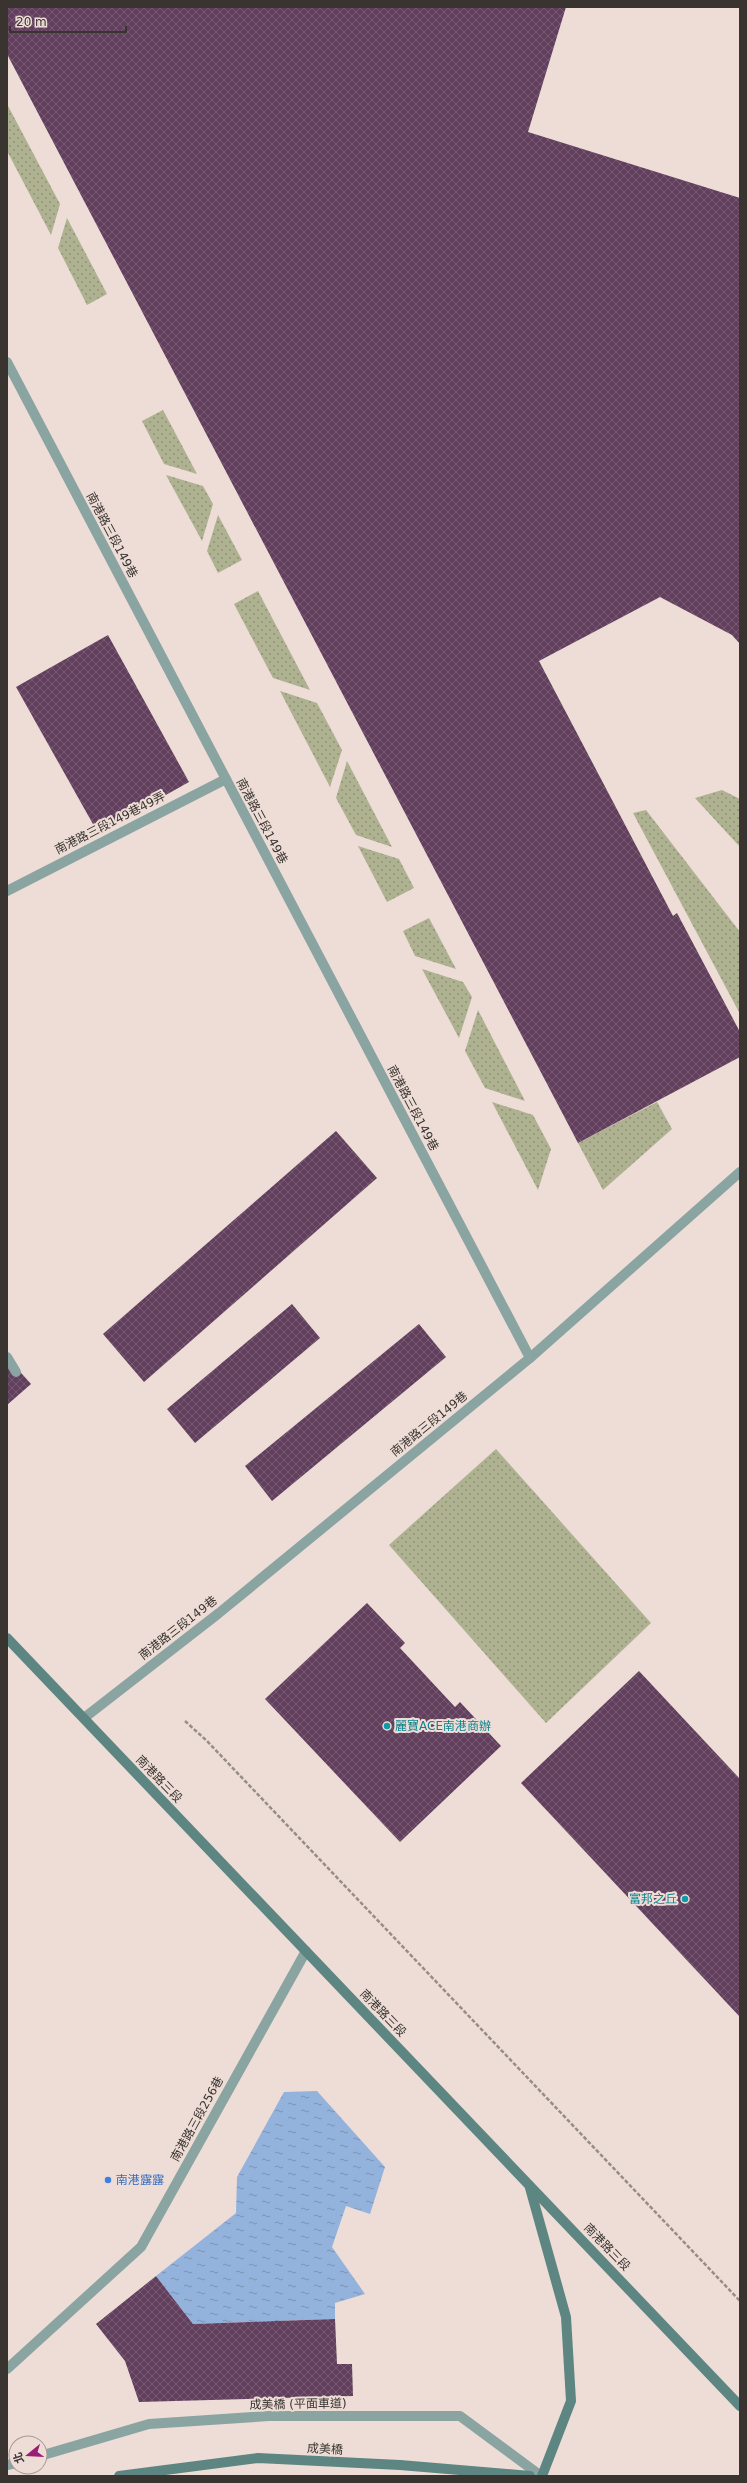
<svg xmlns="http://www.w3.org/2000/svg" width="747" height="2483" font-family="'DejaVu Sans','Noto Sans TC',sans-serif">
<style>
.green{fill:url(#green-dots)}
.water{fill:url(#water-ripples)}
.building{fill:url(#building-cross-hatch)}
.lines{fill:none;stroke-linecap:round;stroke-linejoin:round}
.path{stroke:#978c87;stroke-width:2.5;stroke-dasharray:4 2;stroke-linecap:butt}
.lane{stroke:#89a4a1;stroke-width:10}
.street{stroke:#89a4a1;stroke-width:10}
.secondary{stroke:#5d8682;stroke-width:10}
.culture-dot{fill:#0f9aa8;stroke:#edddd6;stroke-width:1.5}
.shop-dot{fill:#3f7fe0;stroke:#edddd6;stroke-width:1.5}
.labels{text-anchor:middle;stroke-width:4;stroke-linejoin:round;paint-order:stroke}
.street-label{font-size:12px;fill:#3a3431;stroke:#edddd6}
.culture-label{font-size:12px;fill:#0d838f;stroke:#edddd6;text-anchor:start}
.shop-label{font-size:12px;fill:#366cbe;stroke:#edddd6;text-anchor:start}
</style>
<defs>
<pattern id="green-dots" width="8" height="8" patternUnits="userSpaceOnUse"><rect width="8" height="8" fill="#aeb291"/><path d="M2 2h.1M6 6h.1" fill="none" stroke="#8f9277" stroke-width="1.8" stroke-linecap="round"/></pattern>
<pattern id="water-ripples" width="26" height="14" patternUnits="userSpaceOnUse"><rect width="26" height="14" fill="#94b3dc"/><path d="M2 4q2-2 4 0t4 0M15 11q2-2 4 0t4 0" fill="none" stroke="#7a92b3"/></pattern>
<pattern id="building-cross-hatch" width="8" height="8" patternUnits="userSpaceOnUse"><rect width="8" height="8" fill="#633f5e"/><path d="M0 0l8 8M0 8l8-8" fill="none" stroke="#765972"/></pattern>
</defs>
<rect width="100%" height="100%" fill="#edddd6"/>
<g class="green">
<polygon points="7,104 60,204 51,235 7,151"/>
<polygon points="67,218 107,294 87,305 58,248"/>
<polygon points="163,410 197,474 164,464 142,421"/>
<polygon points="166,475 203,486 213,504 202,541"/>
<polygon points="218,515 242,560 218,573 207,551"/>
<polygon points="258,591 310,690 273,678 234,604"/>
<polygon points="280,691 317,703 342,750 330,787"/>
<polygon points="347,761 392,847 356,835 336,798"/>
<polygon points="722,790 740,799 740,847 695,798"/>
<polygon points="646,810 740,932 740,1014 633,813"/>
<polygon points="358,846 399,859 414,888 387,902"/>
<polygon points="429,918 456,969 415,956 403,931"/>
<polygon points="422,969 463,982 472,997 459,1038"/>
<polygon points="478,1010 525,1101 485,1088 465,1051"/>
<polygon points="492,1102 533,1115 551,1149 538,1190"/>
<polygon points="657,1102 672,1129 603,1190 578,1143"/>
<polygon points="496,1449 651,1623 546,1723 389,1545"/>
</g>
<polygon class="water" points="317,2091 385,2167 370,2214 346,2206 332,2247 365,2294 335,2303 335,2319 193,2324 156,2276 236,2213 237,2177 284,2092"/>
<g class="building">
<polygon points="7,7 566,7 528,132 740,198 740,644 732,635 660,597 539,661 673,916 677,913 740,1032 740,1057 578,1143 7,54"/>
<polygon points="108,635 189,782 98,833 16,687"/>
<polygon points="336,1131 377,1178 144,1382 103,1334"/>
<polygon points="292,1304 320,1338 195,1443 167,1409"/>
<polygon points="419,1324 446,1357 272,1501 245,1466"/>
<polygon points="7,1357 31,1384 7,1405"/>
<polygon points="367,1603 405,1643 400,1648 455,1707 460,1702 501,1746 400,1842 265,1699"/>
<polygon points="639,1671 740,1779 740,2017 521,1783"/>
<polygon points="156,2276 193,2324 335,2319 337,2364 352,2364 353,2396 139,2402 125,2361 96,2324"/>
</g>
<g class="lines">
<polyline class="path" points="185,1721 207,1741 740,2301"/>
<g class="lane">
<polyline points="7,891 226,779"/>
<polyline points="7,1357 16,1372"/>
<polyline points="530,1358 740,1172"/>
<polyline points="40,2456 149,2424 269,2416 460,2416 541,2476"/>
<polyline points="7,2465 16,2463"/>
</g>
<g class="street">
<polyline points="7,362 530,1358 219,1613 84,1718"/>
<polyline points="7,2369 141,2247 306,1951"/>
</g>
<g class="secondary">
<polyline points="7,1638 740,2406"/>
<polyline points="530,2188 566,2317 571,2401 542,2476"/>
<polyline points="119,2476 258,2458 400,2465 530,2476"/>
</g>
</g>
<g class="culture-dot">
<circle cx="387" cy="1726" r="4"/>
<circle cx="685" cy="1899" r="4"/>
</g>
<circle class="shop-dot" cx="108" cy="2180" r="4"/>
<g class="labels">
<g class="street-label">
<text transform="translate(112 535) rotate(62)" y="4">南港路三段149巷</text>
<text transform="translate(262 821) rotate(62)" y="4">南港路三段149巷</text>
<text transform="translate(110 823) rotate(-27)" y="4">南港路三段149巷49弄</text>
<text transform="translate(413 1108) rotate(62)" y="4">南港路三段149巷</text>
<text transform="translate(429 1424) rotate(-39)" y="4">南港路三段149巷</text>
<text transform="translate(178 1628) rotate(-38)" y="4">南港路三段149巷</text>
<text transform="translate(159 1779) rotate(46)" y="4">南港路三段</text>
<text transform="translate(383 2013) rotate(46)" y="4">南港路三段</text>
<text transform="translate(197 2119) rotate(-61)" y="4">南港路三段256巷</text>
<text transform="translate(607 2247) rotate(46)" y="4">南港路三段</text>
<text transform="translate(298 2404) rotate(-1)" y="4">成美橋 (平面車道)</text>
<text transform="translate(325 2449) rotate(3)" y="4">成美橋</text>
</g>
<g class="culture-label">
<text x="395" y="1730">麗寶ACE南港商辦</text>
<text x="677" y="1903" text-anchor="end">富邦之丘</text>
</g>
<g class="shop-label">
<text x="116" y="2184">南港露露</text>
</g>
</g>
<rect width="747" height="2483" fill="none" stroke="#3a3431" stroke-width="16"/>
<g transform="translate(28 2455) rotate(252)"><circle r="19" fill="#edddd6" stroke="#a59994"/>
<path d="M0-3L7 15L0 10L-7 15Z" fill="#9b1e75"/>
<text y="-6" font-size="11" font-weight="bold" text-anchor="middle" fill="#3a3431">北</text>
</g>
<path d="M10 26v6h116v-6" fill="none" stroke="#3a3431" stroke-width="2"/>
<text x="16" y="26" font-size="12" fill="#3a3431" stroke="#edddd6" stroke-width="3" paint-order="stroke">20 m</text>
</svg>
